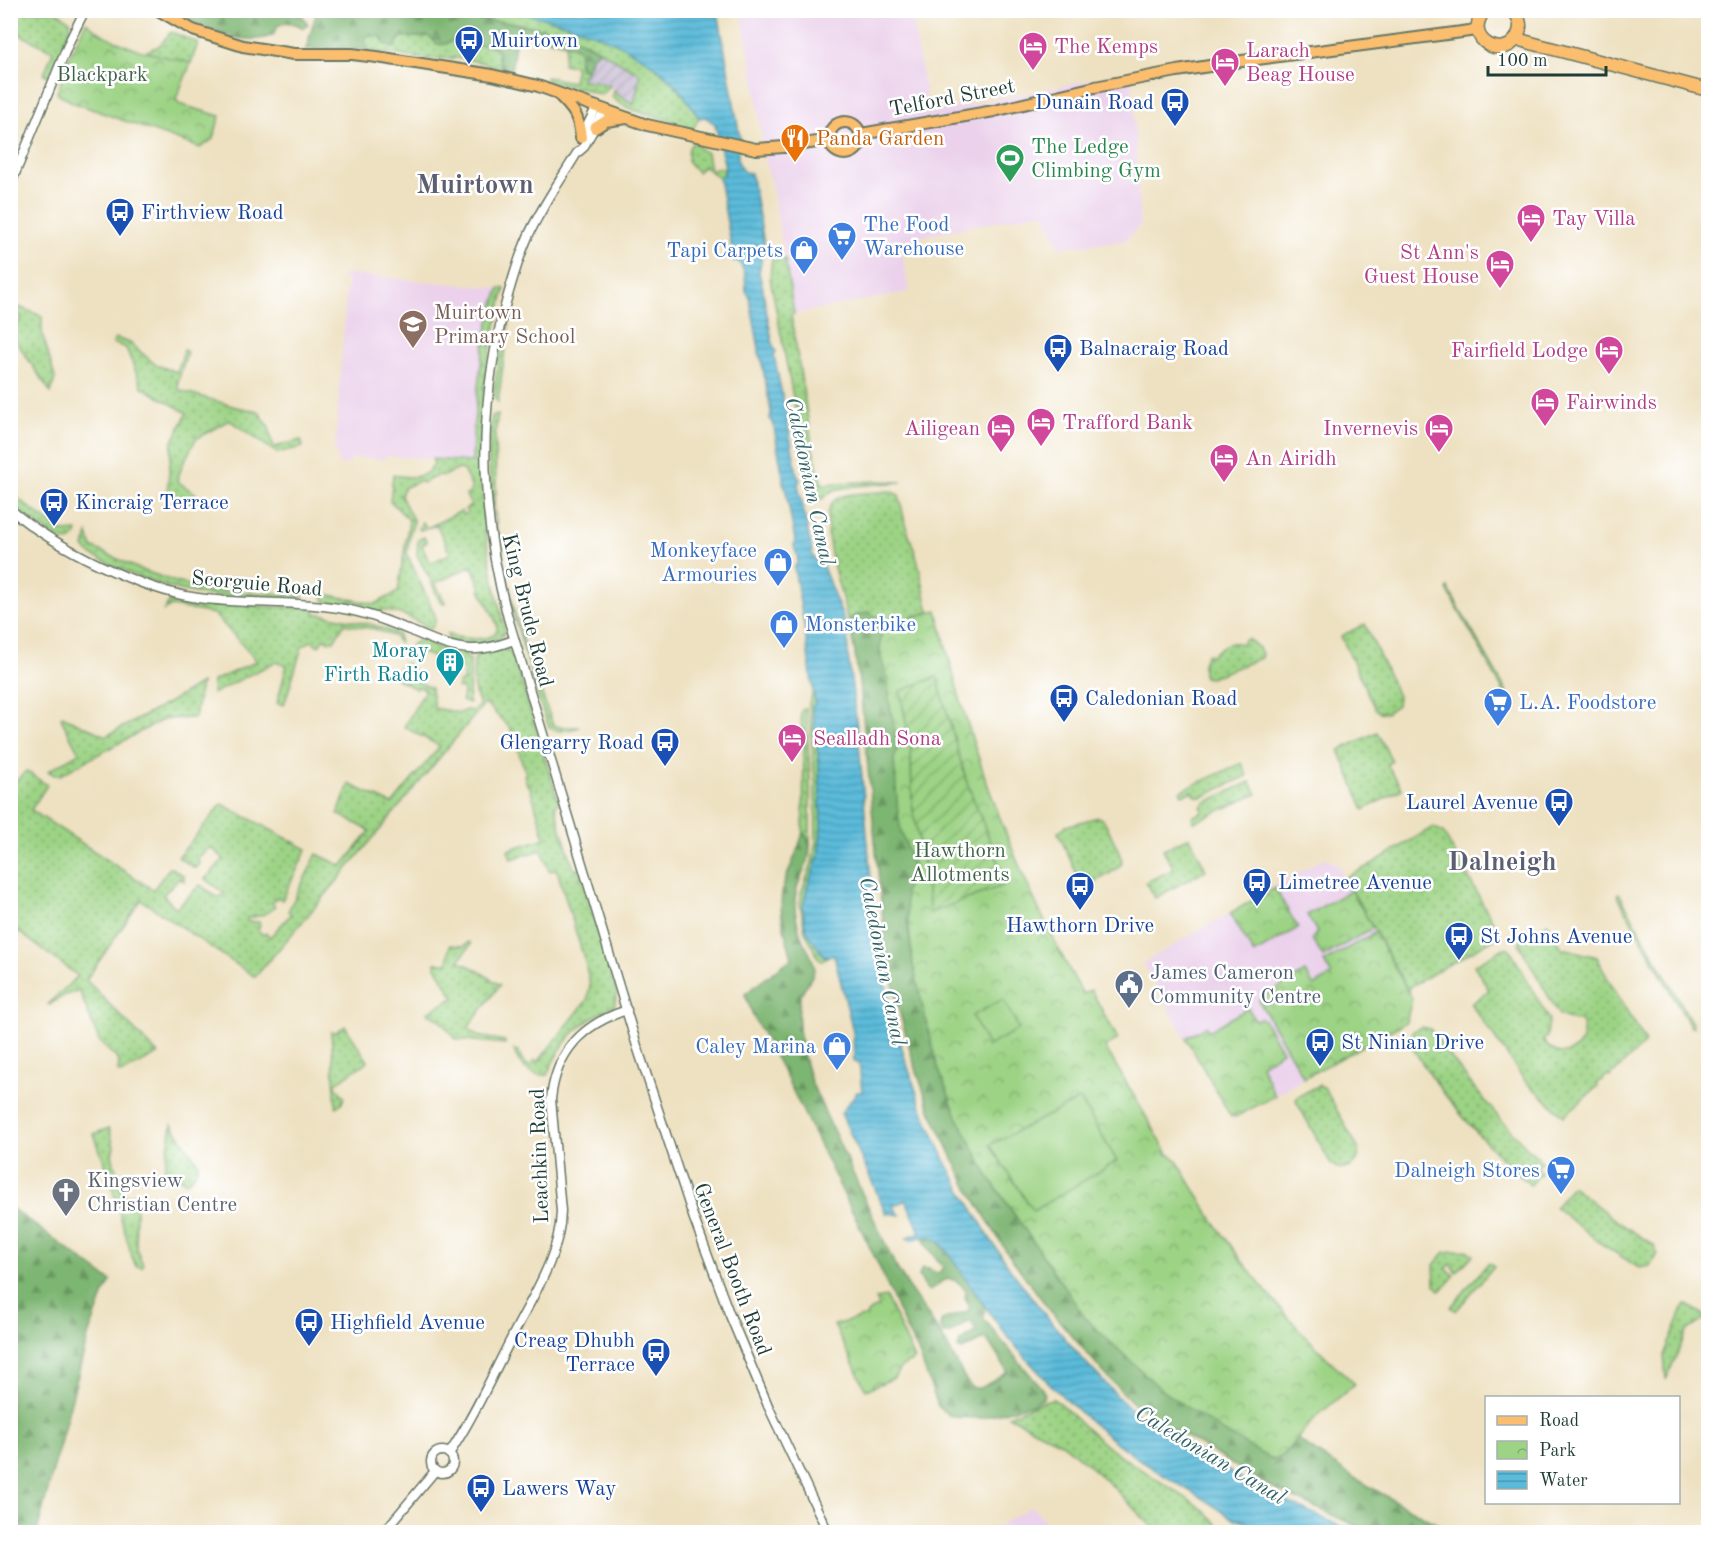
<svg xmlns="http://www.w3.org/2000/svg" width="1719" height="1543" font-family="'Old Standard TT',serif">
<style>
.built{fill:#ebd1eb}
.industrial{fill:url(#industrial-furrows)}
.grass{fill:url(#grass-dots);stroke:#5e885c;stroke-width:1.5}
.forest{fill:url(#forest-firs);stroke:#4e7953;stroke-width:1.5}
.park{fill:url(#park-crowns);stroke:#5e885c;stroke-width:1.5;fill-rule:evenodd}
.garden{fill:url(#garden-furrows);stroke:#5e885c;stroke-width:1.5}
.pitch{fill:#9cd384;stroke:#5e885c;stroke-width:1.5}
.water{fill:url(#water-rules);stroke:#3d7c87;stroke-width:1.5}
.lines{fill:none;stroke-linecap:round;stroke-linejoin:round}
.minor-casing{stroke:#677665;stroke-width:11}
.major-casing{stroke:#677665;stroke-width:14}
.highway-casing{stroke:#677665;stroke-width:15}
.minor{stroke:#fff;stroke-width:8}
.major{stroke:#fabe6e;stroke-width:10}
.highway{stroke:#fabe6e;stroke-width:12}
.labels{text-anchor:middle;stroke-width:5;stroke-linejoin:round;paint-order:stroke}
.transit-label{font-size:21px;fill:#164399;stroke:#fff;text-anchor:start}
.hotel-label{font-size:21px;fill:#b23c85;stroke:#fff;text-anchor:start}
.park-label{font-size:21px;fill:#3e6248;stroke:#fff}
.street-label{font-size:21px;fill:#1f3d34;stroke:#fff}
.food-label{font-size:21px;fill:#c56008;stroke:#fff;text-anchor:start}
.leisure-label{font-size:21px;fill:#27864d;stroke:#fff;text-anchor:start}
.shop-label{font-size:21px;fill:#366cbe;stroke:#fff;text-anchor:end}
.education-label{font-size:21px;fill:#785e54;stroke:#fff;text-anchor:start}
.culture-label{font-size:21px;fill:#0d838f;stroke:#fff;text-anchor:end}
.service-label{font-size:21px;fill:#4e5e75;stroke:#fff;text-anchor:start}
.worship-label{font-size:21px;fill:#5b616d;stroke:#fff;text-anchor:start}
.water-label{font-size:22px;font-style:italic;fill:#316366;stroke:#fff}
.district-label{font-size:27px;font-weight:bold;fill:#5c5f72;stroke:#fff}
</style>
<defs>
<pattern id="industrial-furrows" width="10" height="10" patternUnits="userSpaceOnUse" patternTransform="scale(1.5)"><rect width="10" height="10" fill="#cbbfd5"/><path d="M-1 1l2-2M0 10L10 0M9 11l2-2" fill="none" stroke="#a49cae"/></pattern>
<pattern id="grass-dots" width="8" height="8" patternUnits="userSpaceOnUse" patternTransform="scale(1.5)"><rect width="8" height="8" fill="#9cd384"/><path d="M2 2h.1M6 6h.1" fill="none" stroke="#7fac6d" stroke-width="1.8" stroke-linecap="round"/></pattern>
<pattern id="forest-firs" width="22" height="20" patternUnits="userSpaceOnUse" patternTransform="scale(1.5)"><rect width="22" height="20" fill="#7db572"/><path d="M5 1l3.5 6h-7zM16 11l3.5 6h-7z" fill="#66945e"/></pattern>
<pattern id="park-crowns" width="20" height="18" patternUnits="userSpaceOnUse" patternTransform="scale(1.5)"><rect width="20" height="18" fill="#9cd384"/><path d="M2 6a3 3 0 1 1 6 0M12 15a3 3 0 1 1 6 0" fill="none" stroke="#7fac6d"/></pattern>
<pattern id="garden-furrows" width="10" height="10" patternUnits="userSpaceOnUse" patternTransform="scale(1.5)"><rect width="10" height="10" fill="#9cd384"/><path d="M-1 1l2-2M0 10L10 0M9 11l2-2" fill="none" stroke="#7fac6d"/></pattern>
<pattern id="water-rules" width="6" height="5" patternUnits="userSpaceOnUse" patternTransform="scale(1.5)"><rect width="6" height="5" fill="#5bbbda"/><path d="M0 2.5h6" fill="none" stroke="#4b99b2"/></pattern>
</defs>
<rect width="100%" height="100%" fill="#fff"/>
<filter id="ink" filterUnits="userSpaceOnUse"><feTurbulence type="fractalNoise" baseFrequency=".0167" numOctaves="2"/><feDisplacementMap in="SourceGraphic" scale="12" xChannelSelector="R" yChannelSelector="G"/><feConvolveMatrix kernelMatrix="1 2 1 2 8 2 1 2 1" color-interpolation-filters="sRGB"/></filter>
<filter id="wash" filterUnits="userSpaceOnUse"><feTurbulence type="fractalNoise" baseFrequency=".008" numOctaves="4" result="noise"/><feDisplacementMap in="SourceGraphic" scale="24" xChannelSelector="R" yChannelSelector="G"/><feGaussianBlur stdDeviation="1.35" result="paint"/><feColorMatrix in="noise" values="0 0 0 0 0 0 0 0 0 0 0 0 0 0 0 0 0 1.4 0 .05"/><feComposite in="paint" operator="in"/></filter>
<g filter="url(#wash)">
<rect width="100%" height="100%" fill="#eee1c1"/>
<g class="built">
<polygon points="741,11 911,11 929,113 1129,72 1133,88 1140,225 1125,241 1060,247 1043,212 900,241 909,292 794,314 773,192 764,155 754,78"/>
<polygon points="343,274 500,288 487,329 480,371 473,419 473,462 388,456 383,459 353,458 347,464 339,465 335,449 347,280 342,278"/>
<polygon points="1324,858 1337,864 1412,999 1406,1022 1232,1119 1143,963"/>
<polygon points="1032,1506 1055,1532 988,1532"/>
</g>
<polygon class="industrial" points="600,51 640,74 634,104 615,93 614,88 599,82 581,80 589,66 591,57"/>
<g class="grass">
<path d="M505,10C556,17 631,41 668,78C681,89 690,104 699,118L693,129C682,127 675,122 665,119C648,113 625,111 612,97L614,89L615,93L634,104L640,74L587,43L516,24L468,18L347,11Z"/>
<polygon points="10,11 56,11 70,21 71,26 49,76 44,74 53,51 11,30"/>
<polygon points="171,32 198,43 191,63 145,52 159,46"/>
<polygon points="375,35 381,36 382,40 397,42 401,37 410,36 421,37 428,35 445,44 458,38 465,38 474,45 489,45 496,48 498,52 498,58 505,70 484,63 465,59 453,58 424,59 367,50 365,40 367,36"/>
<polygon points="566,44 575,47 580,51 579,62 580,68 587,69 581,80 599,82 610,86 601,95 580,88 552,83 546,80 546,77 573,82 576,66 563,64"/>
<path d="M696,142L700,149L707,153L710,170L725,167C725,173 723,175 719,178L704,166L697,172L688,162C689,153 686,145 696,142Z"/>
<path d="M777,254L778,259H785L794,314L791,315L813,450L822,484L878,481L902,482C883,484 851,485 834,490C824,494 826,500 813,501L770,278L772,257Z"/>
<path d="M500,288H505C497,321 488,354 484,388C474,468 484,547 504,625L505,633C492,648 467,646 449,641L447,634C456,638 493,644 497,630C499,621 484,599 480,590L481,588L472,566L435,583L446,604L442,603L439,600L430,579L417,555L418,540L424,537L427,542L422,546L430,563L450,554L437,525L420,530L419,528L422,522L427,528L461,511L463,515L467,513L465,509L471,506L466,495L470,493L471,486L463,470L459,469L444,476L439,475L423,483L419,481L404,488L401,496L414,522L410,532L407,554L435,615V622L431,629L404,615L383,610L379,613L325,601L320,586L325,594L375,604L398,592L409,520L390,501L393,475C408,477 427,481 434,463L432,459L472,462C473,424 477,389 483,351C487,330 491,308 500,288Z"/>
<polygon points="11,304 42,316 42,332 55,378 51,393 11,334 22,317 11,310"/>
<polygon points="509,321 498,402 494,397 494,390 504,327"/>
<polygon points="115,338 130,343 156,365 177,372 184,350 187,352 178,382 179,390 236,407 258,411 269,427 272,443 275,447 301,440 303,447 277,453 229,420 196,439 182,466 177,481 196,494 191,503 167,492 172,443 187,413 142,387 126,348 113,343"/>
<path d="M494,415H498L495,434L496,493L494,503L497,531L515,614L526,650L553,725L560,727H580C570,730 557,734 549,727L541,707L509,600L498,549L490,478L489,460L490,426L492,417Z"/>
<path d="M890,491L899,495L905,523L917,558L929,612L882,626C873,608 865,612 850,619L854,648C850,630 846,612 841,594C836,575 817,514 835,500C845,492 876,493 890,491Z"/>
<path d="M10,493L63,532L77,531C75,536 74,541 68,541C57,542 20,511 11,503Z"/>
<path d="M88,534L92,547L139,569L176,582L198,587L230,592L303,594L302,598C289,600 274,598 261,598C203,598 162,590 110,564C101,559 89,556 84,547Z"/>
<polygon points="1448,588 1507,692 1507,694 1505,694 1447,590"/>
<polygon points="171,599 222,605 313,608 315,613 374,625 398,634 400,644 395,637 375,629 344,624 334,641 329,641 323,639 319,646 311,641 302,647 284,705 277,703 287,665 275,662 212,694 213,681 257,661 214,614 172,606 164,610"/>
<polygon points="1365,624 1398,696 1397,705 1386,713 1379,712 1375,709 1341,636"/>
<path d="M1248,639L1259,648L1262,654L1261,658L1210,678L1204,677C1201,670 1203,660 1207,654L1212,655C1221,646 1230,640 1242,644L1244,640Z"/>
<polygon points="420,640 447,650 465,654 467,658 470,659 469,703 462,701 463,689 458,688 458,682 463,682 464,669 443,667 443,661 420,652 414,659 408,657 407,653 412,644"/>
<path d="M507,649L513,655L559,803L555,805L561,829L574,869H579L617,994L614,1006C580,1022 562,1039 547,1075C530,1076 519,1066 514,1050L518,1051L523,1061L530,1067L534,1060L538,1062L587,1000L590,985L585,962L557,870L549,871L542,850L511,859L508,850L545,838L529,784L527,785L524,775L526,774L511,729L485,703L339,879L255,977L141,900L86,980L158,1054L122,1073L118,1072L119,1061L99,1041L79,990L63,996L49,1005L48,1004L78,976L11,926V786L26,771L47,785L31,810L153,890L170,867L184,876V881L179,878L163,895L176,908L200,885L219,898L224,893L205,879L224,859L210,847L197,859L200,864L195,868L178,857L222,804L307,849L282,900L278,897L272,902L275,907C266,915 258,917 247,918V921L259,922L260,925L258,930L263,935L266,933L270,937L291,914L288,911L317,854L342,866L370,831L338,814L349,784L392,804L440,746L404,727L425,690L418,686L416,689L397,679V675L402,664L406,663L412,667L409,677L431,688L434,708L460,713L466,710L472,711L479,706C480,699 477,699 475,693C472,682 473,664 476,654Z"/>
<polygon points="201,683 195,718 164,719 60,775 54,775 48,771 79,753 61,719 62,716 106,736 170,702"/>
<polygon points="813,692 815,705 812,707 819,764 821,829 818,857 807,888 803,907 824,956 828,956 822,961 819,959 805,932 800,904 801,894 812,863 816,840 815,781 809,703"/>
<polygon points="806,708 810,779 810,848 809,842 803,832 804,739 802,739 801,712 802,710"/>
<polygon points="1377,732 1392,761 1387,764 1402,789 1364,810 1339,750"/>
<polygon points="1242,763 1247,776 1202,797 1196,796 1193,791 1182,795 1180,791"/>
<polygon points="1250,782 1257,794 1194,822 1192,817 1203,812 1201,807 1204,803"/>
<path d="M1098,817L1103,820L1106,824L1121,856L1122,863C1116,871 1092,885 1082,886L1058,832L1066,826Z"/>
<polygon points="1433,827 1443,832 1497,929 1495,938 1413,985 1410,988 1409,992 1345,878 1370,865"/>
<polygon points="1190,837 1206,870 1155,898 1146,882 1174,869 1163,849"/>
<polygon points="1619,893 1693,1025 1693,1027 1691,1027 1682,1012 1617,895"/>
<path d="M1548,923L1562,948L1597,957L1610,983L1646,1042L1610,1077L1608,1075L1597,1084L1598,1086L1564,1116L1525,1081L1471,1004L1489,990L1474,965L1504,948H1509L1549,1019L1547,1037L1543,1040C1560,1068 1594,1046 1580,1020L1574,1021L1559,1015L1519,944L1522,938Z"/>
<polygon points="469,942 471,944 459,961 477,970 500,985 468,1028 478,1036 505,1041 505,1044 456,1039 440,1020 427,1012 454,998 435,965 435,963 448,963 450,945 463,946"/>
<polygon points="345,1026 368,1061 335,1084 344,1097 342,1103 336,1107 331,1032 336,1032"/>
<path d="M1421,1027L1430,1029C1464,1076 1499,1122 1542,1162L1537,1167L1542,1172L1530,1185C1483,1143 1441,1096 1409,1042L1413,1031Z"/>
<path d="M1319,1085L1324,1087L1359,1150C1359,1165 1344,1175 1331,1164L1296,1101L1297,1097Z"/>
<path d="M172,1125L198,1163C199,1170 192,1179 186,1182L164,1171Z"/>
<path d="M109,1128L114,1146L112,1155L123,1197L137,1193C137,1215 131,1245 143,1264L142,1267L136,1266L133,1260L107,1170L94,1134Z"/>
<polygon points="1572,1186 1615,1220 1655,1246 1657,1254 1650,1266 1639,1268 1600,1243 1555,1207"/>
<polygon points="1467,1250 1473,1255 1457,1272 1451,1264 1446,1269 1455,1275 1441,1291 1435,1285 1434,1265 1445,1252"/>
<polygon points="1489,1262 1494,1266 1456,1311 1451,1307"/>
<polygon points="1685,1304 1708,1317 1687,1331 1666,1380 1664,1355"/>
<polygon points="1053,1399 1060,1403 1080,1423 1110,1449 1200,1507 1217,1524 1218,1528 1214,1532 1157,1532 1110,1484 1065,1445 1008,1416 1044,1401"/>
</g>
<g class="forest">
<path d="M277,10L280,13L289,12L294,16L301,14L308,24L303,28C298,24 285,20 278,26C276,28 275,32 273,35C247,47 212,31 188,19L193,11Z"/>
<path d="M347,10C372,12 396,14 421,16C480,19 548,20 600,51L591,57L589,66L587,69L580,68L579,62L580,51L575,47L517,30L511,72L505,70L499,63L498,52L496,48L489,45H474L465,38H458L445,44H436L432,39L428,36C419,38 411,36 401,37L397,42L396,47L392,48L385,44L381,36H367L365,40L367,50L342,48L306,49L317,11Z"/>
<path d="M868,612L872,614L878,618L882,626L880,646L888,680L890,707L898,747L894,760L898,813L901,831L914,867L907,921L913,963L938,1068L957,1116L987,1174L1086,1319L1164,1392L1272,1459C1284,1458 1290,1447 1297,1438C1347,1477 1397,1502 1452,1532H1370L1274,1489L1168,1426L1133,1403L1105,1374L1048,1308L1006,1251L964,1181L930,1110L912,1057L897,1003L886,952L861,697L850,618Z"/>
<path d="M803,832C820,851 800,872 796,892C793,907 797,927 803,941C807,949 813,957 814,966C816,976 802,987 800,998C795,1027 803,1057 812,1084L895,1265L909,1288L942,1336L967,1382L972,1388H981L1008,1372L986,1338L962,1350L958,1348L960,1342L976,1331L971,1322H968L949,1334L944,1333L940,1326L942,1320L968,1311L970,1307L965,1299L966,1291C960,1282 952,1275 941,1282C936,1285 934,1289 929,1291L926,1289L919,1276L922,1268L930,1269L935,1273L940,1272L943,1267L927,1246L922,1236L935,1238L952,1258L985,1307L983,1318L1042,1389L1045,1394L1043,1398L1033,1404L980,1418L951,1417L938,1406L918,1351L907,1331L878,1264L786,1077L754,1018L745,994L792,958C785,933 776,907 785,881C791,864 799,850 803,832Z"/>
<polygon points="10,1207 111,1281 103,1296 88,1336 37,1532 11,1532"/>
</g>
<g class="park">
<path d="M86,22C115,48 155,54 191,63L176,99L179,104L220,116L213,139L200,148L72,102L57,93L69,57Z"/>
<path d="M937,610C968,744 1014,874 1083,994L1091,990L1118,1039L1105,1047L1168,1154L1176,1159C1191,1184 1205,1209 1222,1233C1260,1289 1305,1339 1355,1384L1315,1418L1283,1455C1277,1459 1274,1459 1267,1457L1221,1430L1164,1392L1086,1319L987,1174L957,1116L938,1068L925,1016L913,963L905,891L914,873V867L901,831L898,813L894,760L898,747L890,707L888,680L881,658L880,646L882,626ZM936,677L966,780L930,912L924,867L912,804L911,745L900,692Z"/>
<polygon points="1275,888 1298,928 1254,954 1230,913"/>
<polygon points="1351,890 1373,928 1323,957 1312,939 1317,932 1307,915"/>
<polygon points="1375,932 1412,999 1406,1022 1304,1078 1259,1001 1259,999 1305,972 1314,986 1332,975 1324,962"/>
<polygon points="1248,1008 1255,1020 1261,1018 1264,1020 1282,1051 1261,1065 1275,1096 1235,1117 1234,1115 1231,1117 1186,1038 1206,1026 1209,1031"/>
<polygon points="886,1297 915,1359 901,1367 894,1378 866,1390 834,1325 867,1316 867,1313 873,1309 879,1307 876,1299"/>
</g>
<polygon class="garden" points="937,677 966,780 1007,884 930,913 924,867 912,804 911,745 900,691"/>
<g class="pitch">
<polygon points="1003,999 1019,1029 988,1046 972,1016"/>
<polygon points="1080,1099 1117,1161 1033,1211 990,1145"/>
</g>
<path class="water" d="M505,11H718L740,138C738,150 735,163 744,172L751,173L766,254L762,256L759,273L763,288V292L773,345L776,352L774,355L785,410L788,416L787,420L797,474L800,480L798,484L809,538C814,548 808,559 822,564L843,618L848,640V655L859,743L875,924L881,966L903,1052L921,1106L945,1160L962,1191L991,1240L1011,1270L1046,1316L1087,1364L1126,1405L1142,1418L1256,1488L1354,1532H1264L1239,1519H1235L1228,1516C1206,1498 1179,1486 1155,1470C1101,1435 1054,1392 1013,1343C997,1324 983,1304 969,1284C960,1272 946,1244 933,1238C925,1234 918,1238 911,1240L907,1238L920,1232L906,1200L893,1206L900,1215L886,1213L841,1113L857,1092H862L859,1062H854L853,1031L834,955L824,956L808,934L804,921L803,907L807,888L818,857L821,829L819,764L812,707L815,704L804,625L794,568C800,561 797,554 794,547L795,540L785,486L783,483V477L773,422L770,419L771,412L761,358L759,356V348L749,295L746,292C745,279 747,273 738,261H734L719,178L724,174L725,167L715,124L705,117L699,118C690,104 681,89 668,78C631,41 556,17 505,11Z"/>
</g>
<g filter="url(#ink)">
<g class="lines">
<g class="minor-casing">
<g id="minor">
<path d="M605,109L583,148L577,153C561,180 539,210 527,239C516,264 509,291 502,317C477,420 481,517 508,618L637,1046L693,1216L729,1313L769,1408L828,1532"/>
<polyline points="581,138 597,106"/>
<polyline points="10,186 70,40 85,10"/>
<path d="M10,509C54,547 141,590 198,598C247,605 296,600 344,609C367,613 388,621 409,630C429,638 448,648 470,649C485,650 500,645 514,640"/>
<circle cx="442" cy="1462" r="11"/>
<path d="M449,1454C473,1418 491,1378 511,1339C531,1298 560,1258 561,1211L551,1099C556,1052 582,1024 627,1010"/>
<polyline points="384,1532 435,1471"/>
</g>
</g>
<g class="major-casing">
<g id="major">
<polyline points="158,10 193,30 243,46 294,54 352,54 377,57 492,75 538,86 647,125 756,149 784,147 830,140"/>
<path d="M559,95C574,110 579,116 581,138"/>
<circle cx="845" cy="138" r="16"/>
<polyline points="595,128 606,121 627,118"/>
<polyline points="861,134 994,111 1095,87 1177,71 1242,61 1477,30"/>
</g>
</g>
<g class="highway-casing">
<g id="highway">
<path d="M1485,10C1459,40 1509,65 1519,32C1522,24 1518,16 1513,10"/>
<polyline points="1516,39 1708,90"/>
</g>
</g>
<use href="#minor" class="minor"/>
<use href="#major" class="major"/>
<use href="#highway" class="highway"/>
</g>
</g>
<defs>
<g id="bus-pin" transform="scale(1.5)"><path d="M0 17L-7.5 6A9.5 9.5 0 1 1 7.5 6Z" fill="#1a4fb4" stroke="#fff"/><path d="M-5-6H5V4H4V6H2V4H-2V6H-4V4H-5ZM-3.5-4V0h7V-4ZM-3.5 1.2v1.5H-2V1.2ZM2 1.2v1.5H3.5V1.2Z" fill="#fff"/></g>
<g id="hotel-pin" transform="scale(1.5)"><path d="M0 17L-7.5 6A9.5 9.5 0 1 1 7.5 6Z" fill="#d1479c" stroke="#fff"/><path d="M-6-4.5h1.5V1H6V5H4.5V3h-9V5H-6ZM-4 0a1.8 1.8 0 1 1 3.6 0ZM.5 0V-2.5h3Q6-2.5 6 0Z" fill="#fff"/></g>
<g id="restaurant-pin" transform="scale(1.5)"><path d="M0 17L-7.5 6A9.5 9.5 0 1 1 7.5 6Z" fill="#e8710a" stroke="#fff"/><path d="M-5-6h1v4h1v-4h1v4h1v-4h1v5L-1.5 .5V6h-2V.5L-5-1ZM5-6V6H3V1.5H1.5Q1.5-4 5-6Z" fill="#fff"/></g>
<g id="stadium-pin" transform="scale(1.5)"><path d="M0 17L-7.5 6A9.5 9.5 0 1 1 7.5 6Z" fill="#2e9e5b" stroke="#fff"/><path d="M0-5a6.5 5 0 1 0 0 10a6.5 5 0 1 0 0-10ZM-3.5-1.8h7v3.6h-7Z" fill="#fff"/></g>
<g id="supermarket-pin" transform="scale(1.5)"><path d="M0 17L-7.5 6A9.5 9.5 0 1 1 7.5 6Z" fill="#3f7fe0" stroke="#fff"/><path d="M-6-5.5h2.5l.6 2H6L4.5 2H-2.5L-4.4-4H-6ZM-1.5 3.2a1.3 1.3 0 1 0 .1 0ZM3 3.2a1.3 1.3 0 1 0 .1 0Z" fill="#fff"/></g>
<g id="shop-pin" transform="scale(1.5)"><path d="M0 17L-7.5 6A9.5 9.5 0 1 1 7.5 6Z" fill="#3f7fe0" stroke="#fff"/><path d="M-5-2.5h2.3a2.7 3.5 0 0 1 5.4 0H5L5.5 6h-11ZM-1.5-2.5h3a1.5 2.3 0 0 0-3 0Z" fill="#fff"/></g>
<g id="school-pin" transform="scale(1.5)"><path d="M0 17L-7.5 6A9.5 9.5 0 1 1 7.5 6Z" fill="#8d6e63" stroke="#fff"/><path d="M0-5L7-2L0 1L-7-2ZM-4 1L0 2.5L4 1V4Q0 6-4 4Z" fill="#fff"/></g>
<g id="building-pin" transform="scale(1.5)"><path d="M0 17L-7.5 6A9.5 9.5 0 1 1 7.5 6Z" fill="#0f9aa8" stroke="#fff"/><path d="M-4-6H4V6H1V3H-1V6H-4ZM-2.5-4.3h1.7v1.8h-1.7ZM.8-4.3h1.7v1.8H.8ZM-2.5-1h1.7V.8h-1.7ZM.8-1h1.7V.8H.8Z" fill="#fff"/></g>
<g id="civic-pin" transform="scale(1.5)"><path d="M0 17L-7.5 6A9.5 9.5 0 1 1 7.5 6Z" fill="#5c6f8a" stroke="#fff"/><path d="M-.6-6.5H3V-4.5H.6V-3L4-1V1h2V6H-6V1h2V-1L-.6-3ZM-1.2 2.5V6h2.4V2.5Z" fill="#fff"/></g>
<g id="church-pin" transform="scale(1.5)"><path d="M0 17L-7.5 6A9.5 9.5 0 1 1 7.5 6Z" fill="#6b7280" stroke="#fff"/><path d="M-1.2-6h2.4v3.5h3.3v2.4h-3.3V6h-2.4V-.1h-3.3v-2.4h3.3Z" fill="#fff"/></g>
</defs>
<g fill-rule="evenodd">
<use href="#bus-pin" x="469" y="40"/>
<use href="#hotel-pin" x="1033" y="46"/>
<use href="#hotel-pin" x="1225" y="62"/>
<use href="#bus-pin" x="1175" y="102"/>
<use href="#restaurant-pin" x="795" y="138"/>
<use href="#stadium-pin" x="1010" y="158"/>
<use href="#bus-pin" x="120" y="212"/>
<use href="#hotel-pin" x="1531" y="218"/>
<use href="#supermarket-pin" x="842" y="236"/>
<use href="#shop-pin" x="804" y="250"/>
<use href="#hotel-pin" x="1500" y="264"/>
<use href="#school-pin" x="413" y="324"/>
<use href="#bus-pin" x="1058" y="348"/>
<use href="#hotel-pin" x="1609" y="350"/>
<use href="#hotel-pin" x="1545" y="402"/>
<use href="#hotel-pin" x="1041" y="422"/>
<use href="#hotel-pin" x="1001" y="428"/>
<use href="#hotel-pin" x="1439" y="428"/>
<use href="#hotel-pin" x="1224" y="458"/>
<use href="#bus-pin" x="54" y="502"/>
<use href="#shop-pin" x="778" y="562"/>
<use href="#shop-pin" x="784" y="624"/>
<use href="#building-pin" x="450" y="662"/>
<use href="#bus-pin" x="1064" y="698"/>
<use href="#supermarket-pin" x="1498" y="702"/>
<use href="#hotel-pin" x="792" y="738"/>
<use href="#bus-pin" x="665" y="742"/>
<use href="#bus-pin" x="1559" y="802"/>
<use href="#bus-pin" x="1257" y="882"/>
<use href="#bus-pin" x="1080" y="886"/>
<use href="#bus-pin" x="1459" y="936"/>
<use href="#civic-pin" x="1129" y="984"/>
<use href="#bus-pin" x="1320" y="1042"/>
<use href="#shop-pin" x="837" y="1046"/>
<use href="#supermarket-pin" x="1561" y="1170"/>
<use href="#church-pin" x="66" y="1192"/>
<use href="#bus-pin" x="309" y="1322"/>
<use href="#bus-pin" x="656" y="1352"/>
<use href="#bus-pin" x="481" y="1488"/>
</g>
<g class="labels">
<g class="transit-label">
<text x="490" y="47">Muirtown</text>
<text x="1154" y="109" text-anchor="end">Dunain Road</text>
<text x="141" y="219">Firthview Road</text>
<text x="1079" y="355">Balnacraig Road</text>
<text x="75" y="509">Kincraig Terrace</text>
<text x="1085" y="705">Caledonian Road</text>
<text x="644" y="749" text-anchor="end">Glengarry Road</text>
<text x="1538" y="809" text-anchor="end">Laurel Avenue</text>
<text x="1278" y="889">Limetree Avenue</text>
<text x="1080" y="932" text-anchor="middle">Hawthorn Drive</text>
<text x="1480" y="943">St Johns Avenue</text>
<text x="1341" y="1049">St Ninian Drive</text>
<text x="330" y="1329">Highfield Avenue</text>
<text x="635" y="1347" text-anchor="end">Creag Dhubh<tspan x="635" dy="24">Terrace</tspan></text>
<text x="502" y="1495">Lawers Way</text>
</g>
<g class="hotel-label">
<text x="1054" y="53">The Kemps</text>
<text x="1246" y="57">Larach<tspan x="1246" dy="24">Beag House</tspan></text>
<text x="1552" y="225">Tay Villa</text>
<text x="1479" y="259" text-anchor="end">St Ann's<tspan x="1479" dy="24">Guest House</tspan></text>
<text x="1588" y="357" text-anchor="end">Fairfield Lodge</text>
<text x="1566" y="409">Fairwinds</text>
<text x="1062" y="429">Trafford Bank</text>
<text x="980" y="435" text-anchor="end">Ailigean</text>
<text x="1418" y="435" text-anchor="end">Invernevis</text>
<text x="1245" y="465">An Airidh</text>
<text x="813" y="745">Sealladh Sona</text>
</g>
<g class="park-label">
<text x="102" y="81">Blackpark</text>
<text x="960" y="857">Hawthorn<tspan x="960" dy="24">Allotments</tspan></text>
</g>
<g class="street-label">
<text transform="translate(952 97) rotate(-11)" y="7">Telford Street</text>
<text transform="translate(257 583) rotate(5)" y="7">Scorguie Road</text>
<text transform="translate(528 610) rotate(76)" y="7">King Brude Road</text>
<text transform="translate(539 1156) rotate(-92)" y="7">Leachkin Road</text>
<text transform="translate(733 1269) rotate(69)" y="7">General Booth Road</text>
</g>
<g class="food-label">
<text x="816" y="145">Panda Garden</text>
</g>
<g class="leisure-label">
<text x="1031" y="153">The Ledge<tspan x="1031" dy="24">Climbing Gym</tspan></text>
</g>
<g class="shop-label">
<text x="863" y="231" text-anchor="start">The Food<tspan x="863" dy="24">Warehouse</tspan></text>
<text x="783" y="257">Tapi Carpets</text>
<text x="757" y="557">Monkeyface<tspan x="757" dy="24">Armouries</tspan></text>
<text x="805" y="631" text-anchor="start">Monsterbike</text>
<text x="1519" y="709" text-anchor="start">L.A. Foodstore</text>
<text x="816" y="1053">Caley Marina</text>
<text x="1540" y="1177">Dalneigh Stores</text>
</g>
<g class="education-label">
<text x="434" y="319">Muirtown<tspan x="434" dy="24">Primary School</tspan></text>
</g>
<g class="culture-label">
<text x="429" y="657">Moray<tspan x="429" dy="24">Firth Radio</tspan></text>
</g>
<g class="service-label">
<text x="1150" y="979">James Cameron<tspan x="1150" dy="24">Community Centre</tspan></text>
</g>
<g class="worship-label">
<text x="87" y="1187">Kingsview<tspan x="87" dy="24">Christian Centre</tspan></text>
</g>
<g class="water-label">
<text transform="translate(811 481) rotate(78)" y="8">Caledonian Canal</text>
<text transform="translate(884 961) rotate(79)" y="8">Caledonian Canal</text>
<text transform="translate(1211 1454) rotate(31)" y="8">Caledonian Canal</text>
</g>
<g class="district-label">
<text x="475" y="193">Muirtown</text>
<text x="1502" y="870">Dalneigh</text>
</g>
</g>
<rect width="1719" height="1543" fill="none" stroke="#fff" stroke-width="36"/>
<rect x="1485" y="1396" width="195" height="108" fill="#ffffff" stroke="#a5b1ae" stroke-width="1.5"/>
<rect x="1497" y="1416" width="30" height="9" fill="#fabe6e" stroke="#a5b1ae" stroke-width="1.5"/>
<text x="1539" y="1426" font-size="18" fill="#1f3d34">Road</text>
<rect x="1497" y="1441" width="30" height="18" fill="url(#park-crowns)" stroke="#a5b1ae" stroke-width="1.5"/>
<text x="1539" y="1456" font-size="18" fill="#1f3d34">Park</text>
<rect x="1497" y="1471" width="30" height="18" fill="url(#water-rules)" stroke="#a5b1ae" stroke-width="1.5"/>
<text x="1539" y="1486" font-size="18" fill="#1f3d34">Water</text>
<path d="M1488 66v9h118v-9" fill="none" stroke="#1f3d34" stroke-width="3"/>
<text x="1497" y="66" font-size="18" fill="#1f3d34" stroke="#ffffff" stroke-width="4.5" paint-order="stroke">100 m</text>
</svg>
